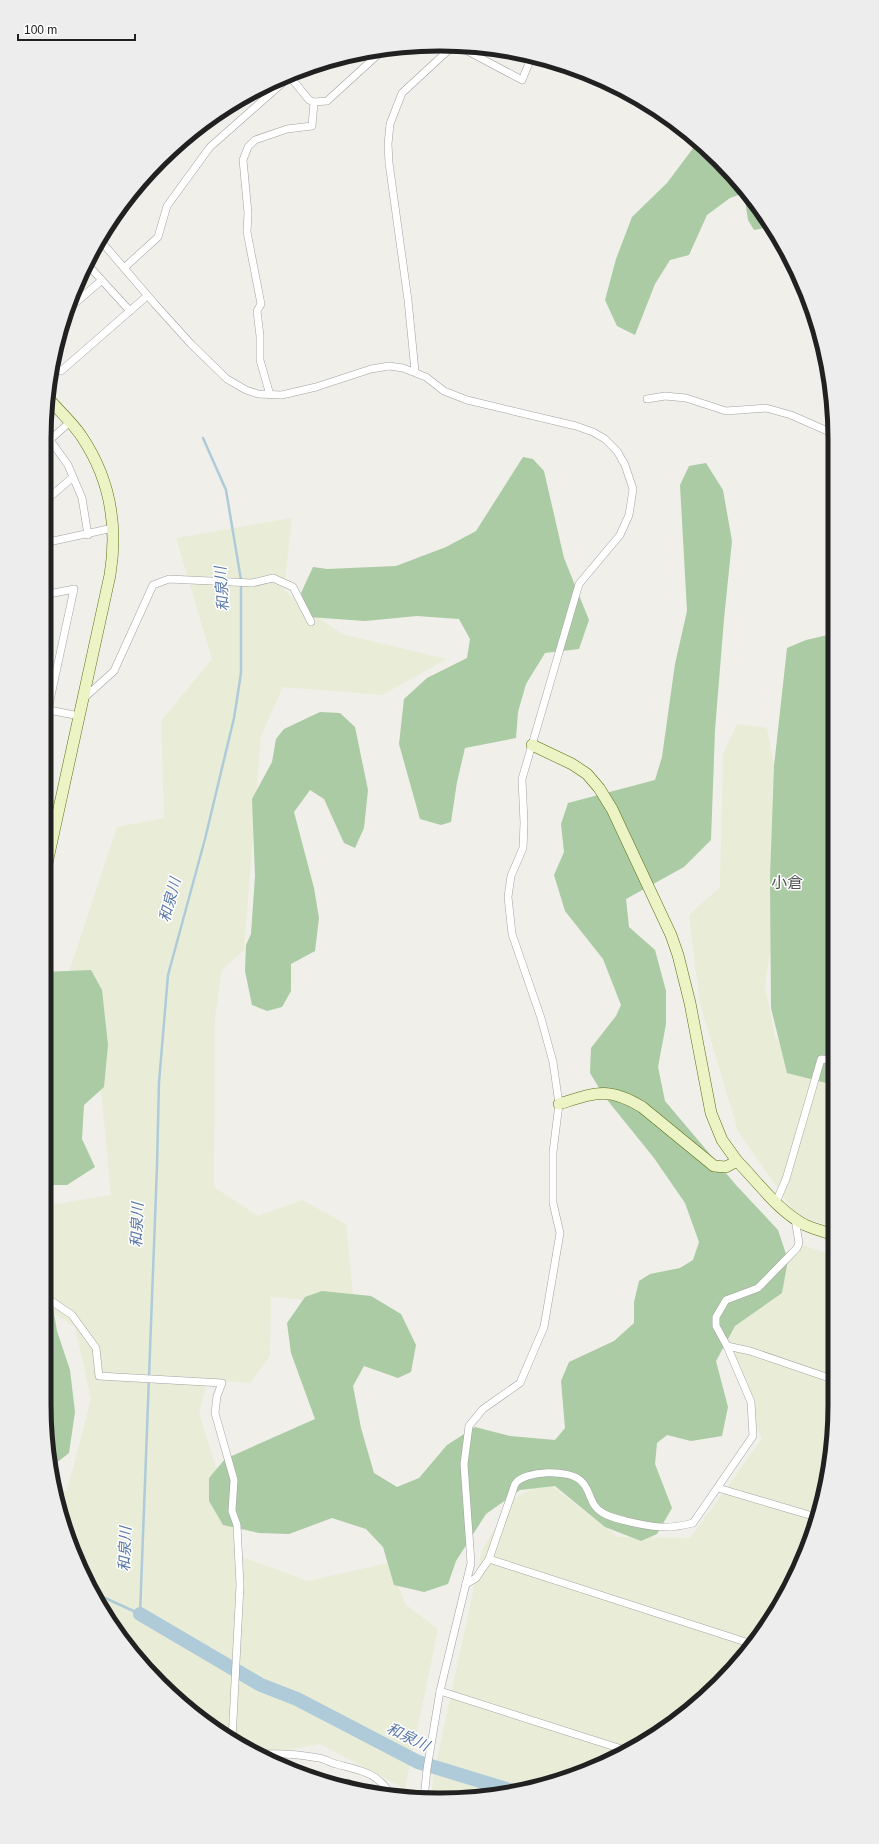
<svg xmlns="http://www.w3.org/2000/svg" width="879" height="1844" font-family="Arial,'Noto Sans JP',sans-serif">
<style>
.farmland{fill:#e9edd7}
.forest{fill:#aacba3}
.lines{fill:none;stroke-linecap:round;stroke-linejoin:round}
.stream{stroke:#afcbd9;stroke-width:2.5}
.river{stroke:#afcbd9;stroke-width:14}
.street-casing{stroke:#a2a2a2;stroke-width:8}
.secondary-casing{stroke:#5b6f12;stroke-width:12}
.street{stroke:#fff;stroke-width:7}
.secondary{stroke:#ecf3c4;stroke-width:11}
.labels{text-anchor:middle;stroke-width:3;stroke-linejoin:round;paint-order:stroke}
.water-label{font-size:15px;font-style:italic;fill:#5777a7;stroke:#fff}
.quarter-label{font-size:16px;fill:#545454;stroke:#fff}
.rim{fill:none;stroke:#212121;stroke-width:5}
</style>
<rect width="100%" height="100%" fill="#f0efe9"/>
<g class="farmland">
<polygon points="292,518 284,590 306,609 342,634 447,659 382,695 283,687 261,736 244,950 222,970 215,1017 214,1187 258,1216 302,1200 346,1224 354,1304 271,1297 270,1356 250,1383 207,1380 199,1413 219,1477 240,1556 308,1581 388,1563 406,1605 438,1629 405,1789 320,1744 259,1755 242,1747 179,1702 142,1665 97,1602 65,1532 54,1489 67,1491 91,1399 75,1327 44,1307 44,1204 56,1204 111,1195 98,1058 65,984 117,827 164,818 161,721 212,659 176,538"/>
<polygon points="737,724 767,728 787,833 765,986 775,1037 809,1079 834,1074 834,1227 796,1215 738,1131 700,1004 689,915 720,887 723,754"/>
<polygon points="798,1244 834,1255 835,1405 831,1448 779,1606 737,1665 680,1718 637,1747 566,1779 491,1797 431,1799 433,1778 482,1550 512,1499 547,1482 618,1537 690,1538 762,1439 716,1326 765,1303"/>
</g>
<g class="forest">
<polygon points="697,143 753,199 770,227 754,230 748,220 744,193 730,198 707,215 689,255 670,260 655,284 635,335 617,326 605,300 616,259 632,217 667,183"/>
<polygon points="523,457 533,459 544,471 564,558 589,620 579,649 545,653 526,684 518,712 516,738 465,748 457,782 451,822 441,825 420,819 399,744 404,699 427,678 467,658 470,639 459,619 417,616 365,621 309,617 301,593 313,567 327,569 396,566 446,547 476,531"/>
<polygon points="706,463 723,490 732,541 724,619 715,730 711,840 684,867 626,899 629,927 655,950 666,991 666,1024 658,1067 665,1101 736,1185 778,1230 788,1260 782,1293 735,1326 716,1361 728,1407 722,1436 691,1441 667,1435 657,1443 655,1464 672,1508 657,1534 641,1541 605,1527 555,1486 520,1490 486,1514 456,1561 448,1584 424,1592 394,1585 383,1547 366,1529 332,1518 289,1534 259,1533 223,1525 209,1501 209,1478 225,1459 315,1419 291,1353 287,1323 305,1297 322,1291 371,1296 401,1314 416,1345 411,1372 398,1378 364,1366 353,1386 361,1428 374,1473 397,1487 419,1478 447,1445 475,1427 510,1436 555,1440 565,1428 561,1381 569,1362 614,1341 634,1323 634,1302 639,1281 650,1274 680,1268 693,1260 699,1242 685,1203 654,1158 604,1096 590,1073 591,1048 616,1016 621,1005 603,959 565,911 554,875 564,852 561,824 568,803 655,780 662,757 675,664 687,611 680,485 689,466"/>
<polygon points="832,634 834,1085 787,1073 771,1008 770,878 774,766 787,648 806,640"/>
<polygon points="320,712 340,713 355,727 368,790 364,828 355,848 344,843 324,799 310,790 294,812 314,888 319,918 315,951 291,964 291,991 282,1007 267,1011 252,1005 245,971 246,945 251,934 255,876 252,799 272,762 276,739 284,729"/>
<polygon points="91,970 102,990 108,1045 104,1087 84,1105 82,1139 95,1167 67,1185 44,1185 44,972"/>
<polygon points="44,1292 51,1296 57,1331 70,1370 75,1412 69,1453 50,1468 44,1404"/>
<polygon points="325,1778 350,1779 366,1793 316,1780"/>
</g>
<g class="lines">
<polyline class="stream" points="92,1592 140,1614 157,1166 159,1082 168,975 205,839 234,718 241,673 241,580 226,490 203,438"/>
<polyline class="river" points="140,1614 261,1685 297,1699 418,1762 513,1791"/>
<g class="street-casing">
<g id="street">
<polyline points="458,46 522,80 532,56"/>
<polyline points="314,102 327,101 383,50"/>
<polyline points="100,240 154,303 191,344 227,379 246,390 258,394 282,395 316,387 371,369 389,366 403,368 426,377 444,391 467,400 576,426 593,432 605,439 617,451 625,465 633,489 629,515 620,535 579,584 522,779 524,823 523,848 511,876 508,897 512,934 541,1018 553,1062 559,1104 553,1152 553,1203 560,1233 544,1327 520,1383 483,1409 469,1426 464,1464 471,1563 440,1691 427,1769 424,1799"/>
<polyline points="87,264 130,311"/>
<polyline points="124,268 158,237 167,206 210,147 295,72"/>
<polyline points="67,310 102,280"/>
<polyline points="52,361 61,371 147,296"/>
<polyline points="415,371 408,300 389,163 388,144 390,124 402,93 454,45"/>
<polyline points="270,395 260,360 260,336 257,311 261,304 247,232 248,213 243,160 248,147 255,140 287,129 312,126 314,102 309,100 288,74"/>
<polyline points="647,399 665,396 686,398 726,411 766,408 791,415 832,433"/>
<polyline points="50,440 68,465 82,498 88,535"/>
<polyline points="44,445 70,422"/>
<polyline points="44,502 73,477"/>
<polyline points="44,543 113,528"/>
<polyline points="83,699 114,671 153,585 169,579 252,583 273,578 293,587 311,622"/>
<polyline points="44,709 79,716"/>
<polyline points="44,728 74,589 44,595"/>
<polyline points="776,1202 786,1179 821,1059 834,1060"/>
<polyline points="44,1296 72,1315 96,1348 99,1376 222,1383 217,1396 215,1413 234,1480 232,1511 237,1525 240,1585 232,1740"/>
<polyline points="727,1346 716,1326 716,1317 726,1300 758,1288 797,1248 799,1243 795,1219"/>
<polyline points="718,1488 816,1517"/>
<path d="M489,1559L515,1484C525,1470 569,1469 581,1481C591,1489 589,1506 603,1513C609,1517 619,1519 626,1521C651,1527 667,1530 693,1523L753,1436L751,1402L727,1346L750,1351L835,1380"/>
<polyline points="466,1584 476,1578 489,1559 752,1644"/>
<polyline points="440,1691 628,1751"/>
<path d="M258,1754C279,1753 298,1754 319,1758C325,1759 331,1763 336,1764C358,1770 379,1772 390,1795"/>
</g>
</g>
<g class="secondary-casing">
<g id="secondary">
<polyline points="532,745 572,764 587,774 599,788 612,809 671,935 678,955 690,1003 711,1113 722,1140 737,1161"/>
<path d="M44,877L110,575C118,526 110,479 82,437C73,423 59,411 48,398"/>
<path d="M559,1104C594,1093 608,1086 642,1107L714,1166L726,1167L737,1161C758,1182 778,1211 805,1225C814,1229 825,1232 834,1235"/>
</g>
</g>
<use href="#street" class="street"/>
<use href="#secondary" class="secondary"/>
</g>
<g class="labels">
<g class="water-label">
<text transform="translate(222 589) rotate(-94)" y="5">和泉川</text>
<text transform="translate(170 900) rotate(-75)" y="5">和泉川</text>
<text transform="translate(137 1225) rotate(-88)" y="5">和泉川</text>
<text transform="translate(125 1549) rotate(-88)" y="5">和泉川</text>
<text transform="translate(408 1737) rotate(26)" y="5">和泉川</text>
</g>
<g class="quarter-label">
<text x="787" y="888">小倉</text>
</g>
</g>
<path d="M0 0H879V1844H0ZM439 51H440A388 388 0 0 1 828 439V1405A388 388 0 0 1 440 1793H439A388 388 0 0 1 51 1405V439A388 388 0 0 1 439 51Z" fill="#ededed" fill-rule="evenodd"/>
<path class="rim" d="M439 51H440A388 388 0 0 1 828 439V1405A388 388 0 0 1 440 1793H439A388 388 0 0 1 51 1405V439A388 388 0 0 1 439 51Z"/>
<path d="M18 34v6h117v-6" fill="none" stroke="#212121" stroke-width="2"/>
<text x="24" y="34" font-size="12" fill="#212121" stroke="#ffffff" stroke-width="3" paint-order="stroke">100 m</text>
</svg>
